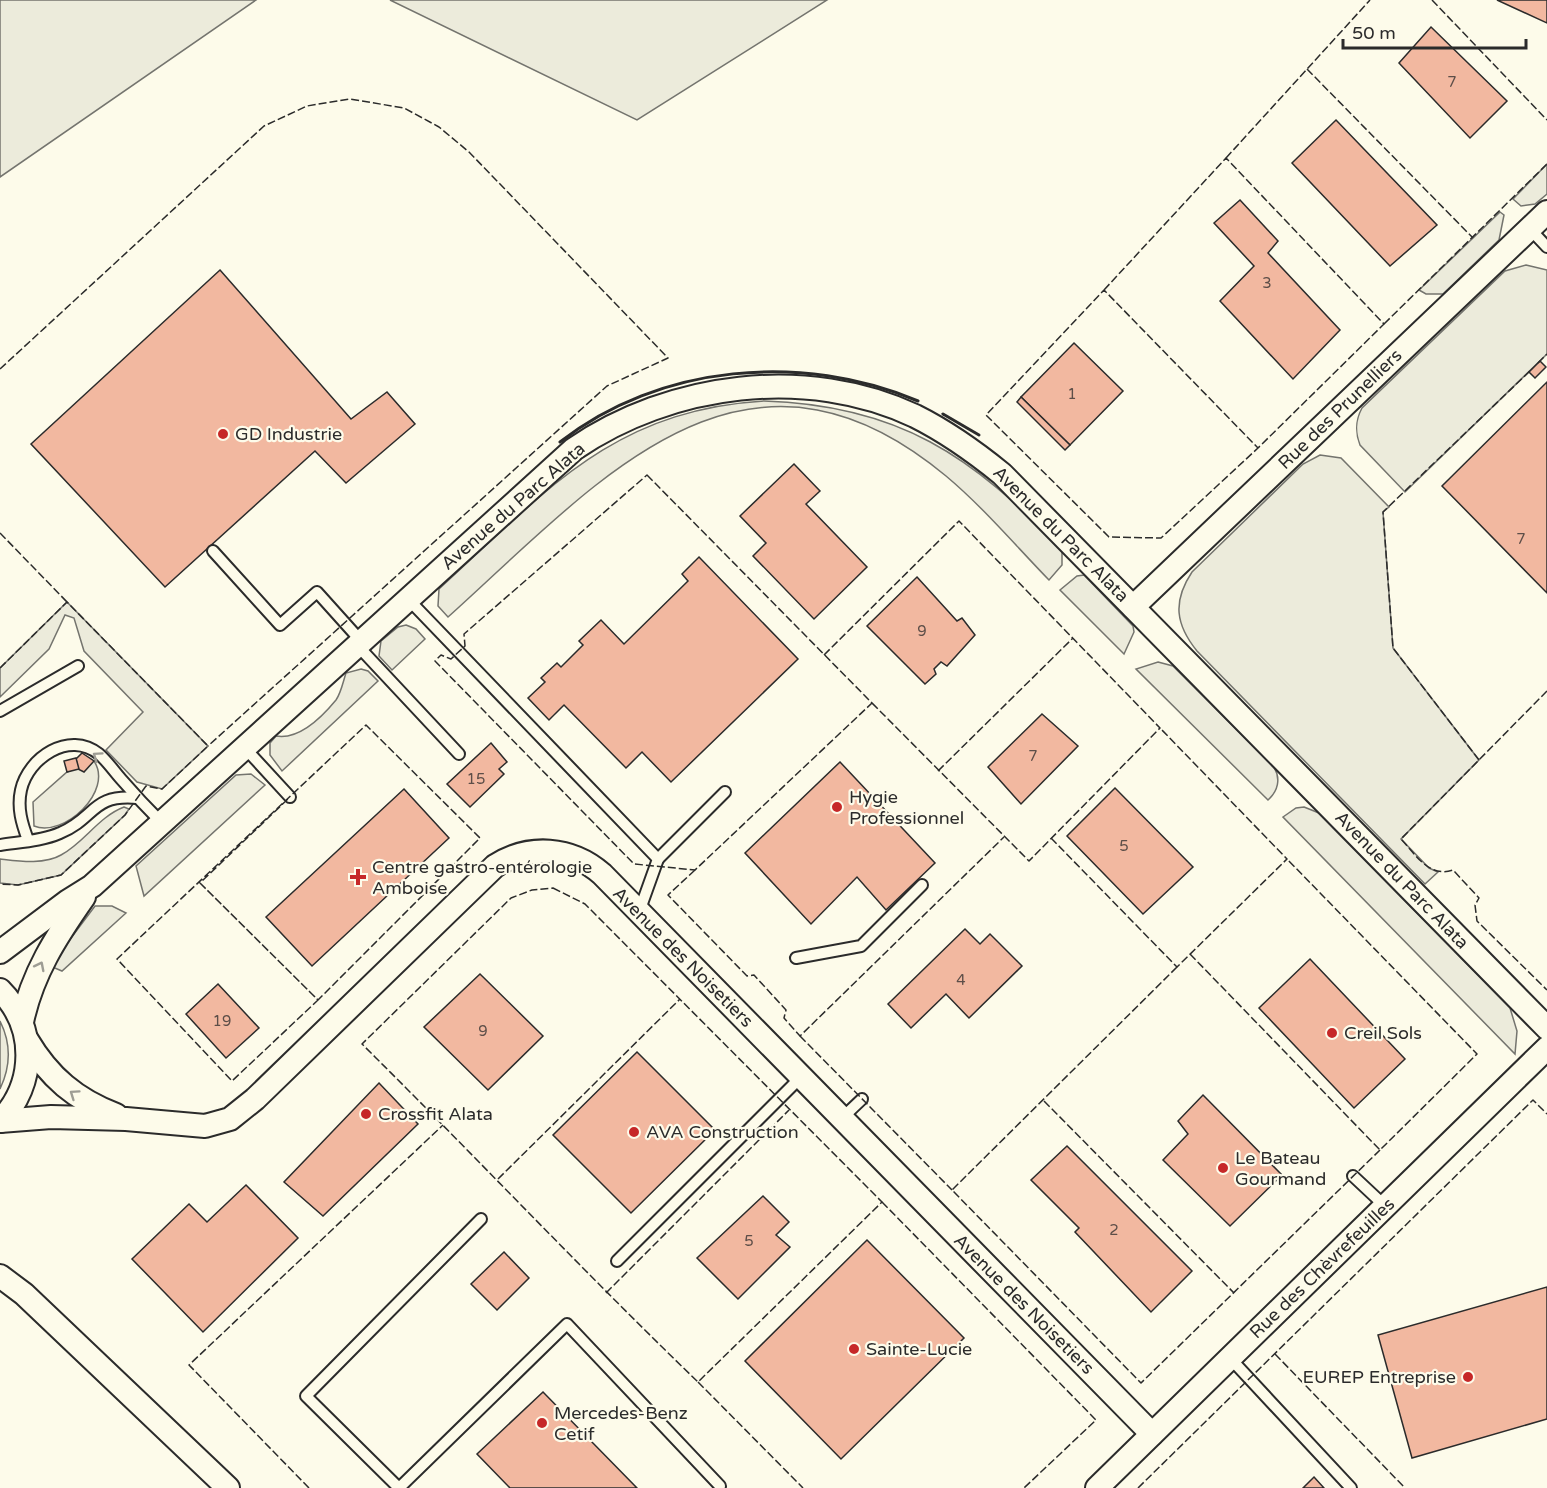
<svg xmlns="http://www.w3.org/2000/svg" width="1547" height="1488" font-family="'Varela Round',sans-serif">
<style>
.green{fill:#ecebdb;stroke:#74746e;stroke-width:1.5}
.building{fill:#f2b8a0;stroke:#2b2b2b;stroke-width:1.5}
.lines{fill:none;stroke-linecap:round;stroke-linejoin:round}
.service-casing{stroke:#2b2b2b;stroke-width:14}
.minor-casing{stroke:#2b2b2b;stroke-width:26}
.service{stroke:#fdfbea;stroke-width:10}
.minor{stroke:#fdfbea;stroke-width:22}
.fence{stroke:#2b2b2b;stroke-width:1.5;stroke-dasharray:8 3;stroke-linecap:butt}
.wall{stroke:#2b2b2b;stroke-width:3}
.oneway{stroke:#9e9d94}
.poi-dot{fill:#c62828;stroke:#fdfbea;stroke-width:2}
.labels{text-anchor:middle;stroke-width:4.5;stroke-linejoin:round;paint-order:stroke}
.number-label{font-size:15px;fill:#5d4e48}
.street-label{font-size:18px;fill:#2b2b2b;stroke:#fdfbea}
.poi-label{font-size:18px;fill:#2b2b2b;stroke:#fdfbea;text-anchor:start}
</style>
<rect width="100%" height="100%" fill="#fdfbea"/>
<g class="green">
<polygon points="0,0 256,0 0,177"/>
<polygon points="390,0 827,0 637,120"/>
<polygon points="1547,164 1547,194 1535,204 1521,206 1513,199"/>
<polygon points="1500,212 1504,215 1499,240 1443,294 1426,294 1419,290"/>
<path d="M1526,265L1547,270V354L1405,492L1360,445C1355,432 1355,421 1362,408L1505,271Z"/>
<path d="M764,401C898,405 973,456 1062,550V565L1049,580C1015,545 983,507 946,476C743,307 597,483 448,617L438,606L439,589C544,493 612,410 764,401Z"/>
<path d="M1320,455L1341,458L1389,507L1383,512L1393,648L1479,760L1401,839L1429,868L1438,872L1425,884L1197,651C1176,625 1172,602 1192,572L1303,464Z"/>
<polygon points="1084,575 1133,626 1134,632 1124,654 1060,590 1077,576"/>
<polygon points="67,602 208,746 162,789 137,782 106,750 143,712 84,651 74,618 65,615 49,649 0,697 0,668"/>
<polygon points="406,625 416,629 425,639 392,670 379,656 381,641 398,627"/>
<path d="M1158,662L1173,666L1274,767C1281,779 1278,791 1268,800L1136,669Z"/>
<path d="M361,669L368,671L378,681L282,771L270,755V743L276,736C299,740 322,717 336,700C341,693 343,682 346,673Z"/>
<path d="M94,761C114,791 64,838 34,826L33,802L67,772Z"/>
<polygon points="251,774 265,785 144,896 136,866 236,775"/>
<path d="M124,807L129,809L125,815L61,875L18,885L0,883V859C18,861 44,865 61,855C84,843 98,817 124,807Z"/>
<polygon points="1304,807 1319,813 1510,1008 1517,1031 1515,1054 1283,817 1296,808"/>
<polygon points="95,906 112,906 126,913 62,971 50,966"/>
<path d="M0,1021C11,1043 11,1066 0,1089Z"/>
</g>
<g class="building">
<polygon points="1497,0 1547,0 1547,23"/>
<polygon points="1431,27 1507,101 1470,138 1399,63"/>
<polygon points="1336,120 1437,225 1390,266 1292,163"/>
<polygon points="1240,200 1278,241 1268,253 1340,330 1293,379 1220,301 1254,266 1214,223"/>
<polygon points="220,270 351,419 387,392 415,424 346,483 315,451 165,587 31,444"/>
<polygon points="1074,343 1123,391 1070,445 1021,397"/>
<polygon points="1540,361 1546,367 1535,378 1529,372"/>
<polygon points="1547,382 1547,593 1442,486"/>
<polygon points="1021,397 1070,445 1065,450 1017,402"/>
<polygon points="794,464 820,491 806,504 867,567 814,619 753,556 766,543 740,516"/>
<polygon points="699,557 798,659 671,782 642,752 626,768 564,705 549,720 528,698 545,682 541,678 557,663 561,667 583,645 579,641 601,620 624,644 688,581 682,574"/>
<polygon points="917,577 957,621 962,618 975,635 947,666 941,662 934,669 936,674 925,684 867,626"/>
<polygon points="1042,714 1078,746 1021,804 988,767"/>
<polygon points="491,743 507,762 499,769 504,774 470,807 447,784"/>
<polygon points="82,753 94,761 84,772 78,769 76,759"/>
<polygon points="76,758 79,769 67,772 64,761"/>
<polygon points="840,762 935,863 886,910 857,877 811,924 745,853"/>
<polygon points="1115,788 1193,867 1143,914 1067,836"/>
<polygon points="404,789 449,838 312,966 266,917"/>
<polygon points="965,929 980,944 990,934 1022,966 969,1018 946,994 911,1028 888,1004"/>
<polygon points="1310,959 1405,1059 1354,1108 1259,1008"/>
<polygon points="480,974 543,1036 488,1090 424,1027"/>
<polygon points="218,984 259,1028 226,1058 186,1014"/>
<polygon points="637,1052 715,1130 631,1213 553,1135"/>
<polygon points="379,1083 418,1124 323,1216 284,1182"/>
<polygon points="1203,1095 1282,1175 1230,1226 1163,1160 1188,1134 1178,1121"/>
<polygon points="1067,1146 1192,1271 1151,1312 1075,1232 1079,1228 1031,1180"/>
<polygon points="246,1185 298,1238 203,1332 132,1259 189,1204 207,1222"/>
<polygon points="763,1196 789,1222 776,1235 790,1247 738,1299 697,1258"/>
<polygon points="867,1240 964,1338 841,1459 745,1361"/>
<polygon points="504,1252 529,1278 497,1310 471,1284"/>
<polygon points="1547,1287 1547,1419 1412,1458 1378,1335"/>
<polygon points="543,1392 637,1488 510,1488 477,1454"/>
<polygon points="1314,1477 1324,1488 1303,1488"/>
</g>
<g class="lines">
<g class="service-casing">
<g id="service">
<polyline points="1530,229 1547,247"/>
<polyline points="213,551 280,625 317,592 361,641"/>
<polyline points="408,599 658,859 639,912"/>
<polyline points="357,645 459,754"/>
<polyline points="0,711 78,666"/>
<polyline points="245,748 290,797"/>
<path d="M28,840C22,824 17,808 21,790C28,758 69,730 99,754C107,761 114,771 121,779C134,794 148,809 162,823"/>
<path d="M0,845C19,842 42,841 60,833C96,818 91,794 137,798"/>
<polyline points="658,859 725,792"/>
<polyline points="796,958 861,946 922,885"/>
<polyline points="842,1118 862,1099"/>
<polyline points="1353,1176 1385,1206"/>
<polyline points="617,1261 801,1077"/>
<polyline points="1230,1358 1351,1488"/>
<polyline points="399,1488 567,1324 720,1486"/>
<polyline points="399,1488 306,1396 481,1219"/>
</g>
</g>
<g class="minor-casing">
<g id="minor">
<polyline points="1133,607 1547,212"/>
<path d="M0,952L68,901L92,886L574,449C670,383 807,365 915,416C947,432 975,452 1002,474L1547,1028"/>
<path d="M0,990C37,1027 36,1084 0,1121"/>
<path d="M22,1022C32,974 56,937 84,897"/>
<path d="M27,1040C49,1077 76,1100 116,1115"/>
<path d="M0,1121L51,1117L126,1119L205,1126L230,1119L255,1099L495,866C529,844 571,847 602,874L1152,1434"/>
<polyline points="0,1276 24,1294 228,1488"/>
<polyline points="1097,1488 1547,1048"/>
</g>
</g>
<use href="#service" class="service"/>
<use href="#minor" class="minor"/>
<g class="fence">
<polyline points="1432,0 1547,120"/>
<polyline points="1307,69 1473,238"/>
<polyline points="1226,158 1370,0"/>
<polyline points="1104,290 1226,158 1384,324 1258,448 1161,538 1109,537 986,415 1104,290 1258,448"/>
<polyline points="1384,324 1547,164"/>
<polyline points="1538,363 1547,354"/>
<polyline points="0,369 264,126 307,106 350,99 404,108 439,127 469,152 668,358 607,386 208,746"/>
<polygon points="647,475 872,703 695,870 634,864 435,661 441,655 451,659 465,646 464,634"/>
<polyline points="0,533 67,602"/>
<polyline points="824,655 959,521 1160,728 1029,861 872,703"/>
<polyline points="0,668 67,602 208,746 162,789 146,786 125,815 61,875 18,885 0,884"/>
<path d="M1547,691L1401,839C1416,855 1429,878 1453,870L1479,898L1475,905L1477,921L1547,990"/>
<polyline points="1479,760 1393,648 1383,512 1532,369"/>
<polyline points="938,771 1073,638"/>
<polyline points="1051,838 1177,967 1287,859 1160,728"/>
<polyline points="695,870 668,895 747,976 754,975 786,1010 784,1018 800,1036 1004,837"/>
<polyline points="200,883 318,1000 232,1081 117,959 366,725 480,838 318,1000 200,883 289,798"/>
<path d="M553,888L585,904L882,1202L698,1382C584,1272 475,1156 362,1044L511,898L532,890Z"/>
<polyline points="1190,954 1380,1150 1477,1054 1287,859"/>
<polyline points="1177,967 952,1190 1141,1383 1380,1150"/>
<polyline points="800,1036 952,1190"/>
<polyline points="1044,1101 1234,1293"/>
<polyline points="498,1179 680,999"/>
<polyline points="882,1202 1096,1420 1024,1488"/>
<polyline points="606,1293 789,1110"/>
<polyline points="1275,1354 1405,1488"/>
<polyline points="698,1382 803,1488"/>
<polyline points="309,1488 189,1365 443,1125"/>
<polyline points="1138,1488 1533,1100 1547,1114"/>
</g>
<g class="wall">
<polyline points="943,414 979,435"/>
<path d="M560,442C659,364 803,352 918,401"/>
</g>
</g>
<defs><path id="oneway-chevron" d="M-2-3.5L2.5 0L-2 3.5" fill="none" stroke-width="1.6" stroke-linecap="round" stroke-linejoin="round" transform="scale(1.5)"/></defs>
<g class="oneway">
<use href="#oneway-chevron" transform="translate(97 756) rotate(-145)"/>
<use href="#oneway-chevron" transform="translate(40 966) rotate(-63)"/>
<use href="#oneway-chevron" transform="translate(74 1094) rotate(-145)"/>
</g>
<g class="poi-dot">
<circle cx="223" cy="434" r="6"/>
<circle cx="837" cy="807" r="6"/>
<path d="M355 868h6v6h6v6h-6v6h-6v-6h-6v-6h6z"/>
<circle cx="1332" cy="1033" r="6"/>
<circle cx="366" cy="1114" r="6"/>
<circle cx="634" cy="1132" r="6"/>
<circle cx="1223" cy="1168" r="6"/>
<circle cx="854" cy="1349" r="6"/>
<circle cx="1468" cy="1377" r="6"/>
<circle cx="542" cy="1423" r="6"/>
</g>
<g class="labels">
<g class="number-label">
<text x="1452" y="87">7</text>
<text x="1267" y="288">3</text>
<text x="1072" y="399">1</text>
<text x="1521" y="544">7</text>
<text x="922" y="636">9</text>
<text x="1033" y="761">7</text>
<text x="476" y="784">15</text>
<text x="1124" y="851">5</text>
<text x="961" y="985">4</text>
<text x="222" y="1026">19</text>
<text x="483" y="1036">9</text>
<text x="1114" y="1235">2</text>
<text x="749" y="1246">5</text>
</g>
<g class="street-label">
<text transform="translate(1340 409) rotate(-44)" y="6">Rue des Prunelliers</text>
<text transform="translate(513 506) rotate(-41)" y="6">Avenue du Parc Alata</text>
<text transform="translate(1061 534) rotate(45)" y="6">Avenue du Parc Alata</text>
<text transform="translate(1402 880) rotate(46)" y="6">Avenue du Parc Alata</text>
<text transform="translate(683 957) rotate(45)" y="6">Avenue des Noisetiers</text>
<text transform="translate(1322 1268) rotate(-44)" y="6">Rue des Chèvrefeuilles</text>
<text transform="translate(1024 1304) rotate(45)" y="6">Avenue des Noisetiers</text>
</g>
<g class="poi-label">
<text x="235" y="440">GD Industrie</text>
<text x="849" y="803">Hygie<tspan x="849" dy="21">Professionnel</tspan></text>
<text x="372" y="873">Centre gastro-entérologie<tspan x="372" dy="21">Amboise</tspan></text>
<text x="1344" y="1039">Creil Sols</text>
<text x="378" y="1120">Crossfit Alata</text>
<text x="646" y="1138">AVA Construction</text>
<text x="1235" y="1164">Le Bateau<tspan x="1235" dy="21">Gourmand</tspan></text>
<text x="866" y="1355">Sainte-Lucie</text>
<text x="1456" y="1383" text-anchor="end">EUREP Entreprise</text>
<text x="554" y="1419">Mercedes-Benz<tspan x="554" dy="21">Cetif</tspan></text>
</g>
</g>
<path d="M1343 39v9h183v-9" fill="none" stroke="#2b2b2b" stroke-width="3"/>
<text x="1352" y="39" font-size="18" fill="#2b2b2b" stroke="#fdfbea" stroke-width="4.5" paint-order="stroke">50 m</text>
</svg>
